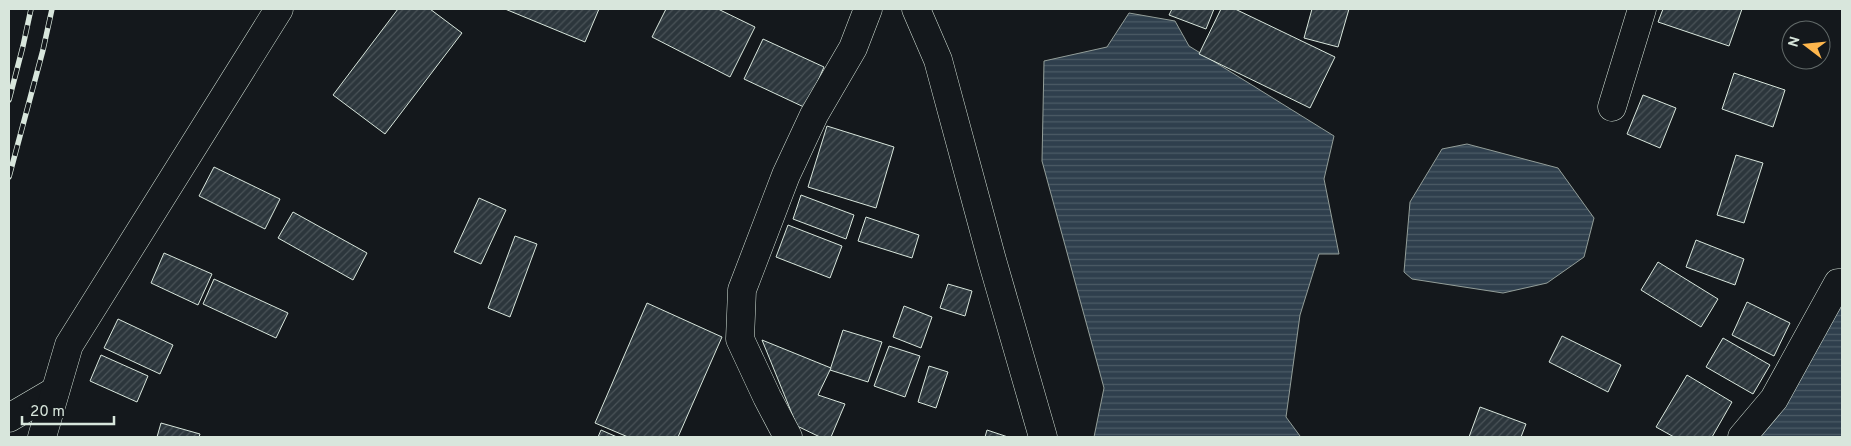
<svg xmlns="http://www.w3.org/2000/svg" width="1851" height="446" font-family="Overpass,sans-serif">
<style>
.water{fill:url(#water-rules);stroke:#939e99}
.building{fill:url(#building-hatch);stroke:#d8e6dc}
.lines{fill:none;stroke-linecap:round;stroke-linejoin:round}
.minor-casing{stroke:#d8e6dc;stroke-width:29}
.minor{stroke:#14181c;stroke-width:28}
.rail-casing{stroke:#d8e6dc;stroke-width:5.5}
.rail{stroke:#14181c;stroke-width:4;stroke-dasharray:11;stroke-linecap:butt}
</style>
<defs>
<pattern id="water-rules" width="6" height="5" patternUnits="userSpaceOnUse" patternTransform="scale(1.25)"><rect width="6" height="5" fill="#2f3f4d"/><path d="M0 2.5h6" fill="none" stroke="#4c5b66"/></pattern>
<pattern id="building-hatch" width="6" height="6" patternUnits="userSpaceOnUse" patternTransform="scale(1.25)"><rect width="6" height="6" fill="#2c363c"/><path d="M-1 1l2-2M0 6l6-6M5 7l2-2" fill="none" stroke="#4a5358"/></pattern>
</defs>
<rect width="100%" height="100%" fill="#14181c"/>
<g class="water">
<polygon points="1129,13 1175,21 1189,46 1334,136 1324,179 1339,254 1319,254 1300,315 1286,417 1300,436 1298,437 1094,437 1104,388 1042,161 1044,61 1107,47"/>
<polygon points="1467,144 1558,168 1594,218 1584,257 1547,283 1503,293 1412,279 1404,272 1410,202 1442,149"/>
<polygon points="1842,302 1842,437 1740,437"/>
</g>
<g class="building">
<polygon points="398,9 430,9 462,33 385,134 333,95"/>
<polygon points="505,9 599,9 585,42"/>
<polygon points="666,9 718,9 755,27 730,77 652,37"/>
<polygon points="1172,9 1214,9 1206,29 1169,15"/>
<polygon points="1221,9 1235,9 1335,57 1310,108 1199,54"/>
<polygon points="1312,9 1349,9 1338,47 1304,38"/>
<polygon points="1663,9 1742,9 1729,46 1658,22"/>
<polygon points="763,39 824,67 806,108 744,79"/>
<polygon points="1734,73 1785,90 1773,127 1722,109"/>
<polygon points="1643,95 1676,108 1660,148 1627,134"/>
<polygon points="827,126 894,147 876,208 808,187"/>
<polygon points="1736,155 1763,163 1744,223 1717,215"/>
<polygon points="214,167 280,199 265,229 199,196"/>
<polygon points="801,195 854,215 846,239 793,219"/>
<polygon points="479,198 506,210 481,264 454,252"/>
<polygon points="293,212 367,253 353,280 278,238"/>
<polygon points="866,217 919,235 912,258 858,241"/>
<polygon points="788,225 842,246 830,278 776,257"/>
<polygon points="515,236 537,244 510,317 488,308"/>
<polygon points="1696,240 1744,259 1735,285 1686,267"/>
<polygon points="164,253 212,274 198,305 151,283"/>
<polygon points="1658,262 1718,299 1701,327 1641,290"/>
<polygon points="214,279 288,313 276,338 203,304"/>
<polygon points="948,284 972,291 965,316 940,308"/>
<polygon points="1747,302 1790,323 1774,356 1732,335"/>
<polygon points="647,303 722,337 678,437 628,437 595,423"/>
<polygon points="904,306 932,317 921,348 893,337"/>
<polygon points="118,319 173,345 160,374 104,348"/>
<polygon points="843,330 882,342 868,382 830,370"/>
<polygon points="1562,336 1621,365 1608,392 1549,362"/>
<polygon points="1723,338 1770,365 1753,394 1706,367"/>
<polygon points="762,340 831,368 818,395 845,404 831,437 820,437 797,426"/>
<polygon points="889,346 920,356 905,397 874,386"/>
<polygon points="101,355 148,376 137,402 90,381"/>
<polygon points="929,366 948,372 936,408 918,402"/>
<polygon points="1687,375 1732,402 1712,437 1674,437 1656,427"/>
<polygon points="1480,407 1526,424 1521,437 1469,437"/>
<polygon points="161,423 200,434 199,437 157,437"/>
<polygon points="601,430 617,437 598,437"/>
<polygon points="987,430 1008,437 985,437"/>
</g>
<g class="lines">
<g class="minor-casing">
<g id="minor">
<polyline points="916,9 938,60 992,260 1043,437"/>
<polyline points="1612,107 1642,9"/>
<polyline points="9,418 55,391"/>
<polyline points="42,437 69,345 279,9"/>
<polyline points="788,437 767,397 740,339 742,290 786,175 814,115 853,48 868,9"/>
<polyline points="1742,437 1774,399 1838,283 1842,283"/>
</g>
</g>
<use href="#minor" class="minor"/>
<g class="rail-casing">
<g id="rail">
<polyline points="9,100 23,46 31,9"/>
<polyline points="9,177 43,50 52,9"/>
</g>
</g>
<use href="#rail" class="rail"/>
</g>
<rect width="1851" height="446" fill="none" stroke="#d8e6dc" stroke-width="20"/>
<g transform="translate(1806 45) rotate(286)"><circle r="24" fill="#14181c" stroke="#626a69"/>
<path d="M0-4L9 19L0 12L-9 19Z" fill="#ffb74d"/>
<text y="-8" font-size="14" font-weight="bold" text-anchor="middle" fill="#d8e6dc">N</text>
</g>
<path d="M22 416v8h92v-8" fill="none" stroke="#d8e6dc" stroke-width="2.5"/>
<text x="30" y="416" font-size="15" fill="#d8e6dc" stroke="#14181c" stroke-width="4" paint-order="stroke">20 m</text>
</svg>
